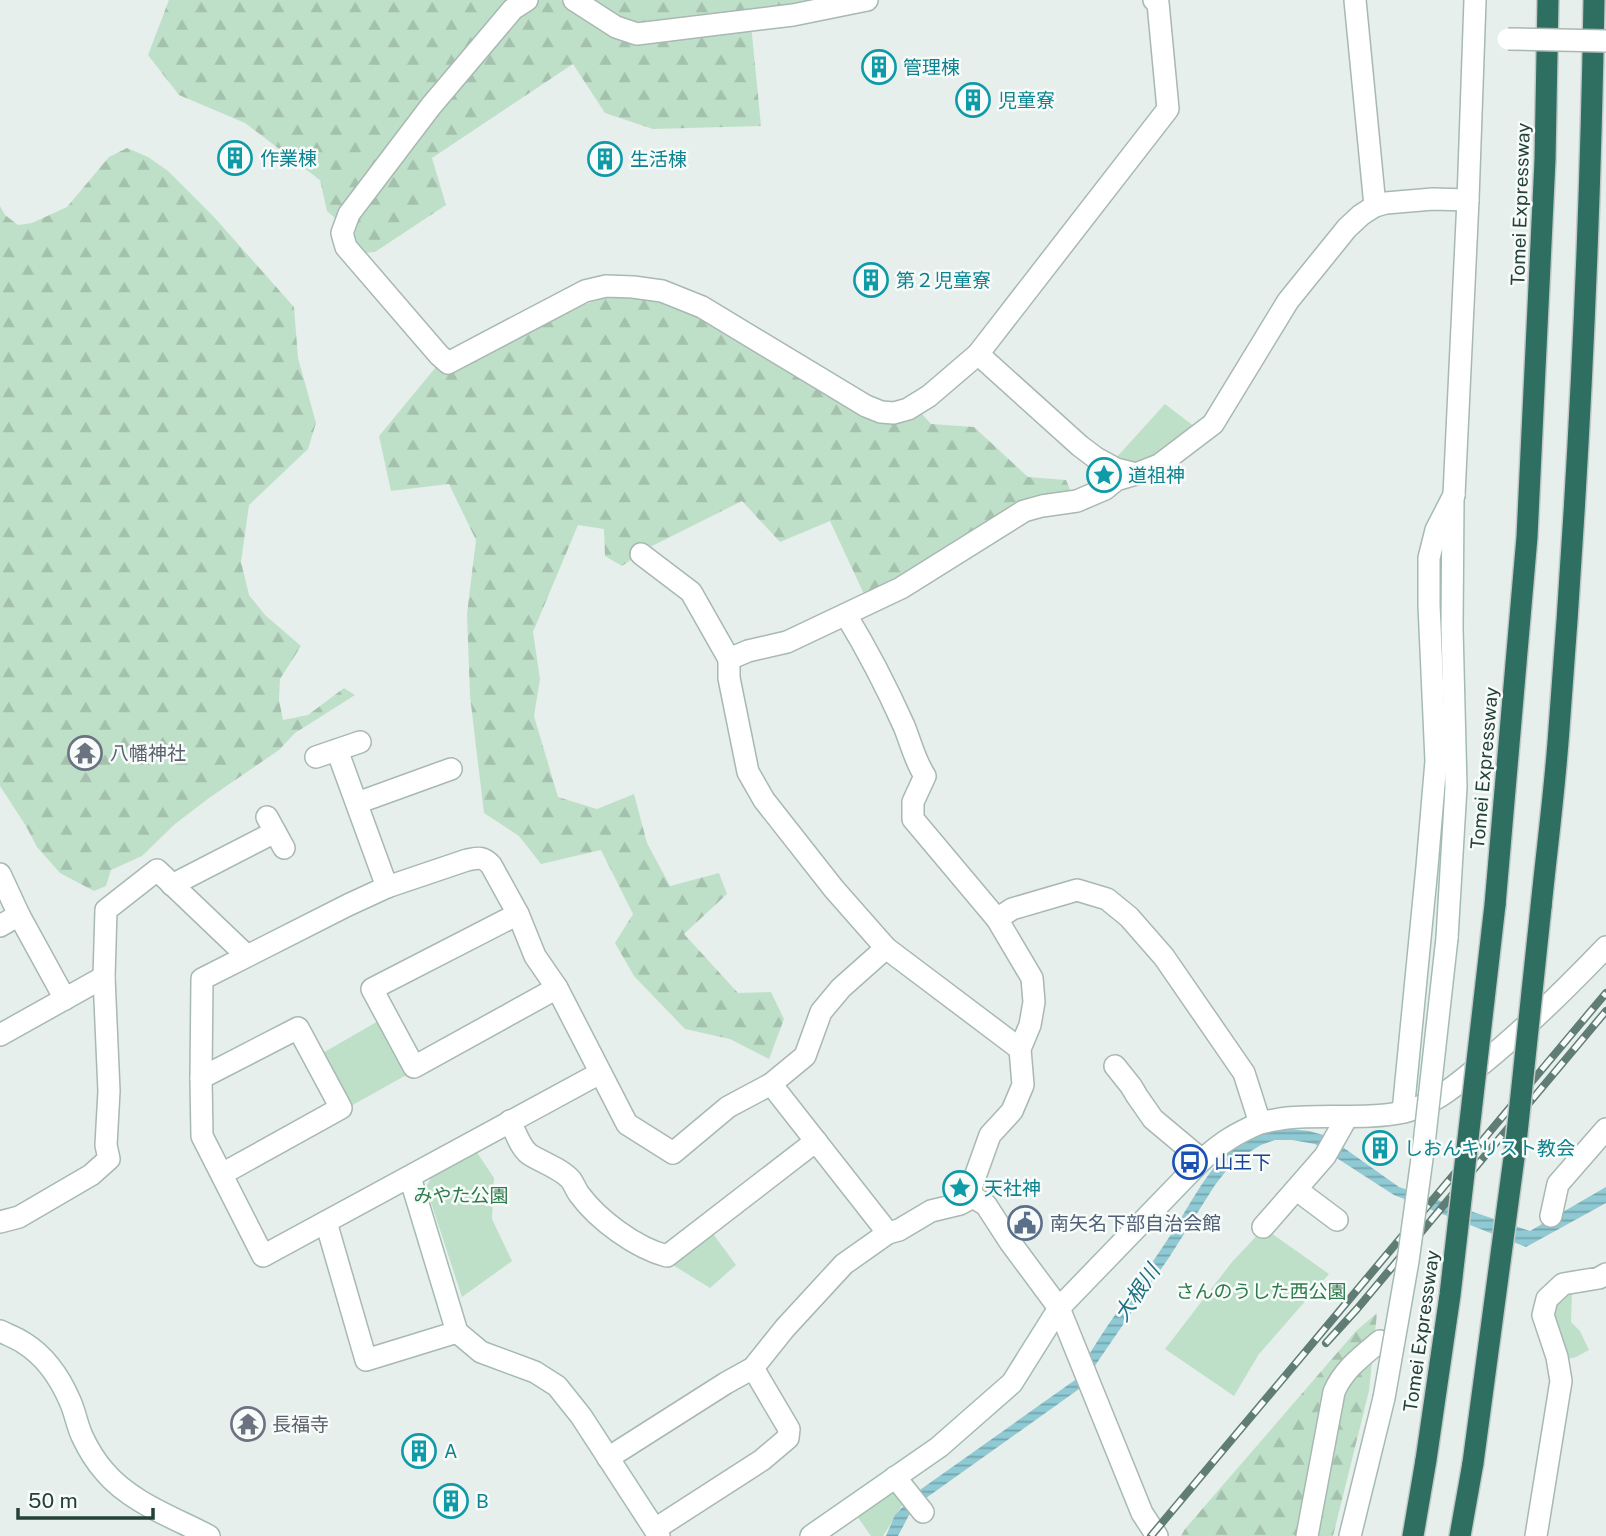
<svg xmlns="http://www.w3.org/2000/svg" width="1606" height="1536" font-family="'Public Sans','Noto Sans JP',sans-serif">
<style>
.green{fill:#bfe0c8}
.forest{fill:url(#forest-firs)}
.water{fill:url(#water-rules)}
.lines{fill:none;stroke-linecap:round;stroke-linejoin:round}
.street-casing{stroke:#a8b8b2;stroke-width:24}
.secondary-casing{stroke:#a4bbb3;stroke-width:24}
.highway-casing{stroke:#c2cac8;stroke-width:24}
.street{stroke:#fff;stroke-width:21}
.secondary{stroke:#fff;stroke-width:21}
.highway{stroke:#2f6f62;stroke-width:21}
.rail-casing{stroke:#5f7d75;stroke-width:8}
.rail{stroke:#f7fbf9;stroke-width:5;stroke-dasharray:16;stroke-linecap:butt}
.street-bridge-casing{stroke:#a8b8b2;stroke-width:24;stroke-linecap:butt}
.secondary-bridge-casing{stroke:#a4bbb3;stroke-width:24;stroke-linecap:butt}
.highway-bridge-casing{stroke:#c2cac8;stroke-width:24;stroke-linecap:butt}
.street-bridge{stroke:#fff;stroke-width:21}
.secondary-bridge{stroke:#fff;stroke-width:21}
.highway-bridge{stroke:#2f6f62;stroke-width:21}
.labels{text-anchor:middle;stroke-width:5;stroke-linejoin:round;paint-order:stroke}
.culture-label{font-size:19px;fill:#0d838f;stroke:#f7fbf9;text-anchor:start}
.street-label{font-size:19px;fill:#24423a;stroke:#f7fbf9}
.worship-label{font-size:19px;fill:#5b616d;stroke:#f7fbf9;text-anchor:start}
.transit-label{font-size:19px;fill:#164399;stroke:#f7fbf9;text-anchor:start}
.park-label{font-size:19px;fill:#2d7a4b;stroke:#f7fbf9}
.service-label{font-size:19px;fill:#4e5e75;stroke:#f7fbf9;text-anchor:start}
.water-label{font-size:21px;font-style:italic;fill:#1c6f80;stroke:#f7fbf9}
</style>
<defs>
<pattern id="forest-firs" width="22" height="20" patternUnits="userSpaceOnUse" patternTransform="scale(1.75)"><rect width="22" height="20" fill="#bfe0c8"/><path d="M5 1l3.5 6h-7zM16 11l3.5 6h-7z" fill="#a4c1ad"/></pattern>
<pattern id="water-rules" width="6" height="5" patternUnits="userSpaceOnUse" patternTransform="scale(1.75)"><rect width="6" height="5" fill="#8ec9d4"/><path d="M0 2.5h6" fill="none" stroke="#74a5ad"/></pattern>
</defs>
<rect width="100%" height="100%" fill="#e6efeb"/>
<g class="green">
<polygon points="1165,404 1195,427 1151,461 1119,462 1115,459"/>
<polygon points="380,1020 410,1073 349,1107 321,1054"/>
<polygon points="476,1151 494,1178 492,1219 512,1261 462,1297 426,1187 433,1174"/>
<polygon points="1264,1228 1329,1274 1259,1354 1234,1396 1165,1349 1232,1262"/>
<polygon points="711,1231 736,1265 710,1288 668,1262"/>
<polygon points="1572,1292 1571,1322 1580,1331 1589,1350 1576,1357 1568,1359 1558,1325 1553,1318 1554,1307 1565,1293"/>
<polygon points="890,1492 894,1492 903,1504 883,1536 871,1536 857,1516"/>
</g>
<g class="forest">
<polygon points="169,0 821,0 750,14 761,126 653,129 605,113 573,64 432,158 446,205 375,252 363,253 354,245 357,213 373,170 335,218 327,211 320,180 245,123 179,95 148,55"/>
<polygon points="127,148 148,157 168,171 214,217 294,307 298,358 316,423 308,449 249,505 241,562 249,595 265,615 301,646 280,679 279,700 283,720 308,715 344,688 355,695 295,733 279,750 209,798 175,824 142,856 111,870 106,886 94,891 60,873 37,847 26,826 0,786 0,206 5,215 18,225 32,223 67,207 109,157"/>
<polygon points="608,297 662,299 734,336 909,414 921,413 931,424 974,427 1028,477 1066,480 1071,492 1016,502 895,582 864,594 830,521 780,542 742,501 648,548 622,566 605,556 604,529 578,525 533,632 540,679 534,716 558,797 597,809 634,794 647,843 670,886 719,873 727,894 684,934 738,993 771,992 784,1019 769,1059 730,1039 685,1029 634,976 615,943 633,914 601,850 541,864 519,836 484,813 470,696 467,614 476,540 449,484 391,491 379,436 436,367 446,375 560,312"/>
<polygon points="1377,1313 1369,1391 1333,1536 1181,1536 1185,1529 1356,1331"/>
</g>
<path class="water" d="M1290,1129L1309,1131L1327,1136L1399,1187L1530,1231L1606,1187V1203L1526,1247L1394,1195L1315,1144L1292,1140H1275L1261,1145L1233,1162L1215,1185L1170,1256L1079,1389L926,1498L909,1515L898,1536H886L895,1515L917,1492L1075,1380C1100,1331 1136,1288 1166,1242C1186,1213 1201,1178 1227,1154C1244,1138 1267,1131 1290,1129Z"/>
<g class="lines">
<g class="street-casing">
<g id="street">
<polyline points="527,0 513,9 431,106 349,214 342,233 346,247 439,355 448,363 585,291 606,286 633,287 662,291 702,307 866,406 881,412 894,413 908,409 929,396 978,354 1168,109 1158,3 1154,0"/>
<polyline points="574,0 616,27 637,34 793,15 867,0"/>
<polyline points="1355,0 1375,206"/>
<polyline points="978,354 1080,446 1096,458 1116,469 1136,474 1159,465 1213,424 1288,301 1347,228 1361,215 1375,206 1386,203 1433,199 1468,200"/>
<polyline points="1454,495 1468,200 1475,0"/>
<polyline points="641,554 691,592 729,659"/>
<path d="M846,615C868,651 887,688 904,726C911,743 915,761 925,776L913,802V819L997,919L1032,978L1034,1002L1030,1025L1020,1049L1023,1085L1012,1111L990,1135L971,1188L973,1197"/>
<polyline points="337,750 387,887"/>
<polyline points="316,757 360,742"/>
<polyline points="357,803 451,769"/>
<polyline points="267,817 284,848"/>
<polyline points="0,874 19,915 65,999"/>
<polyline points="172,885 275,832"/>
<polyline points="518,914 372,989 414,1067 557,988"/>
<path d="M997,919L1012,909L1077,890L1107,899L1129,917L1164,957L1244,1073L1260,1123C1269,1121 1278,1119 1287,1118C1325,1114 1366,1120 1404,1112C1433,1105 1455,1086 1477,1068C1523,1031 1565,990 1606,947"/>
<polyline points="0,926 19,915"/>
<polyline points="0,1035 104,977"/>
<polyline points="1020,1049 886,948 834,889 764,800 748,772 729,678 729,659 748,651 787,642 901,588 1024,511 1042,506 1077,501 1105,489 1116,480 1136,474"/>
<polyline points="1115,1066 1131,1086 1137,1096 1153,1119 1202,1160"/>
<path d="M600,1073L263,1256L202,1136L201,1078L202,979L348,905L387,887L467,860C478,858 483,856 491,865L518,914L535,956L557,988L627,1124L673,1153L728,1107L771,1084L805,1056L821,1012L841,988L886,948"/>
<polyline points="201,1078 298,1028 341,1108 222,1174"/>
<polyline points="771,1084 888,1233"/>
<path d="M510,1121C515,1131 520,1147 529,1154C541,1162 562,1169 571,1180C574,1184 576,1190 579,1194C598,1220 636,1248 667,1256L816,1141"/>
<polyline points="1297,1190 1337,1220"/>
<polyline points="973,1197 986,1205 1010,1242 1059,1308 1142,1513 1157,1536"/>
<polyline points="1551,1216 1558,1184 1606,1129"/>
<polyline points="0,1222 19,1217 91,1175 109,1159 106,1145 109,1091 104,977 106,910 157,870 246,955"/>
<polyline points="326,1222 366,1360 457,1332"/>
<polyline points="1263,1227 1325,1156 1347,1117"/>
<polyline points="608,1458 726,1383 753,1368 785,1328 844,1264 888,1233 899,1230 931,1211 960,1204 973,1197"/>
<polyline points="895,1477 923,1512"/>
<polyline points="655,1529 762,1460 788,1438 789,1429 753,1368"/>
<path d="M1307,1536L1334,1392C1343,1370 1362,1356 1380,1341"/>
<polyline points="1536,1536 1561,1381 1557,1357 1543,1315 1547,1299 1563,1284 1599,1278 1606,1274"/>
</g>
</g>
<g class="secondary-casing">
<g id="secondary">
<polyline points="1447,938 1456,787 1452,628 1453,500"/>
<polyline points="1403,1112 1427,867 1436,761 1429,605 1429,558 1436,530 1454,495"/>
<polyline points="410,1177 457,1332 481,1352 535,1372 557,1386 581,1416 659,1536"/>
<path d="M0,1331C8,1335 17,1338 24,1343C45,1356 60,1378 70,1401C75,1412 77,1425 82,1436C88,1449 96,1462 105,1472C130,1502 175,1518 209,1536"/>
<path d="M811,1536L939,1447L1012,1383L1059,1308L1202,1160C1222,1142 1235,1134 1260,1123"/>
<polyline points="1350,1536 1384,1398"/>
</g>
</g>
<g class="highway-casing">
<g id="highway">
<polyline points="1495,905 1527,537 1545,160 1548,0"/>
<path d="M1541,907C1547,848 1555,788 1559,729C1578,486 1590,243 1594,0"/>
<polyline points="1413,1536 1426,1460"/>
<polyline points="1460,1536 1473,1463"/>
</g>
</g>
<use href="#street" class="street"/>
<use href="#secondary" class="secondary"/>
<use href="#highway" class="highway"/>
<g class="rail-casing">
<g id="rail">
<polyline points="1326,1343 1357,1309 1606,1011"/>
<polyline points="1151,1536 1606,993"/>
</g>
</g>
<use href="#rail" class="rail"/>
<g class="street-bridge-casing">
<polyline id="street-bridge" points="1508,39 1606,41"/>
</g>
<g class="secondary-bridge-casing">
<polyline id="secondary-bridge" points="1384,1398 1408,1261 1424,1144 1447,938"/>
</g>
<g class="highway-bridge-casing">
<g id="highway-bridge">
<polyline points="1426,1460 1450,1295 1495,905"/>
<polyline points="1473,1463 1516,1143 1541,907"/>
</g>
</g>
<use href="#street-bridge" class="street-bridge"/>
<use href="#secondary-bridge" class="secondary-bridge"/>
<use href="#highway-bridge" class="highway-bridge"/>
</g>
<defs>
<g id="building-ring" transform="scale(1.75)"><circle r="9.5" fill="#f7fbf9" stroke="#0f9aa8" stroke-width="1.5"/><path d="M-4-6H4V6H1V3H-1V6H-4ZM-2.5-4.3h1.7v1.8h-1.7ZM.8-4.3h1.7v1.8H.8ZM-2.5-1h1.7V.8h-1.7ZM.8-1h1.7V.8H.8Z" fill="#0f9aa8"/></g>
<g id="sight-ring" transform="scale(1.75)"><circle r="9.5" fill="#f7fbf9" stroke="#0f9aa8" stroke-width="1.5"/><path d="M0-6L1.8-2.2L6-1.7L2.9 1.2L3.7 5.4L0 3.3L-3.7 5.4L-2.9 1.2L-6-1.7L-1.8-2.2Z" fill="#0f9aa8"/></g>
<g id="temple-ring" transform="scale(1.75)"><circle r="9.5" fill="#f7fbf9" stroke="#6b7280" stroke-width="1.5"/><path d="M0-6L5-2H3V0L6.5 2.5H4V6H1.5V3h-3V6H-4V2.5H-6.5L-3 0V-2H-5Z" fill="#6b7280"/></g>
<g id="bus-ring" transform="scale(1.75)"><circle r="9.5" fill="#f7fbf9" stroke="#1a4fb4" stroke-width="1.5"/><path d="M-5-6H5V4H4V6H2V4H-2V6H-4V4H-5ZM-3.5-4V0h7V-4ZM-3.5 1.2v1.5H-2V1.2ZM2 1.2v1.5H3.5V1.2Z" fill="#1a4fb4"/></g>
<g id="civic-ring" transform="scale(1.75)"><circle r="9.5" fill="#f7fbf9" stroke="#5c6f8a" stroke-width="1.5"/><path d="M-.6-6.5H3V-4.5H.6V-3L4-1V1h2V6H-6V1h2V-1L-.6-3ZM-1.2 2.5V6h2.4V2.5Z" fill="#5c6f8a"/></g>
</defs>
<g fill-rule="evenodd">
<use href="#building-ring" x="879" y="67"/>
<use href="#building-ring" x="973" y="100"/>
<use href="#building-ring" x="235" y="158"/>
<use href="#building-ring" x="605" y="159"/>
<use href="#building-ring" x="871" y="280"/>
<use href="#sight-ring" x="1104" y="475"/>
<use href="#temple-ring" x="85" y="753"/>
<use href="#building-ring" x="1380" y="1148"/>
<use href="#bus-ring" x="1190" y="1162"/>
<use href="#sight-ring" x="960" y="1188"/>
<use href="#civic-ring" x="1025" y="1223"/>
<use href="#temple-ring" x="248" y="1424"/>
<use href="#building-ring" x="419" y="1451"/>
<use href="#building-ring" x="451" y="1501"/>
</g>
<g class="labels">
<g class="culture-label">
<text x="903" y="74">管理棟</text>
<text x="998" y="107">児童寮</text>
<text x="260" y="165">作業棟</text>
<text x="630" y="166">生活棟</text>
<text x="896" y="287">第２児童寮</text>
<text x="1128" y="482">道祖神</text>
<text x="1404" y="1155">しおんキリスト教会</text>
<text x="984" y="1195">天社神</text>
<text x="444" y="1458">A</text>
<text x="476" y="1508">B</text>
</g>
<g class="street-label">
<text transform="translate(1520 204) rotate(-88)" y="7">Tomei Expressway</text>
<text transform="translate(1484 768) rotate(-85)" y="7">Tomei Expressway</text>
<text transform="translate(1421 1331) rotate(-82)" y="7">Tomei Expressway</text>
</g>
<g class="worship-label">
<text x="110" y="760">八幡神社</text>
<text x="272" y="1431">長福寺</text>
</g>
<g class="transit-label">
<text x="1214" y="1169">山王下</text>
</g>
<g class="park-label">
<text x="461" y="1202">みやた公園</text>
<text x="1261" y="1298">さんのうした西公園</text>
</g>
<g class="service-label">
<text x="1050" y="1230">南矢名下部自治会館</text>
</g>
<g class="water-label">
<text transform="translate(1137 1293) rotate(-56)" y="7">大根川</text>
</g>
</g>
<path d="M18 1508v10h135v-10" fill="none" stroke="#24423a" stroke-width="3.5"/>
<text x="28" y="1508" font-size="21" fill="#24423a" stroke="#f7fbf9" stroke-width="5" paint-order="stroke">50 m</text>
</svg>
